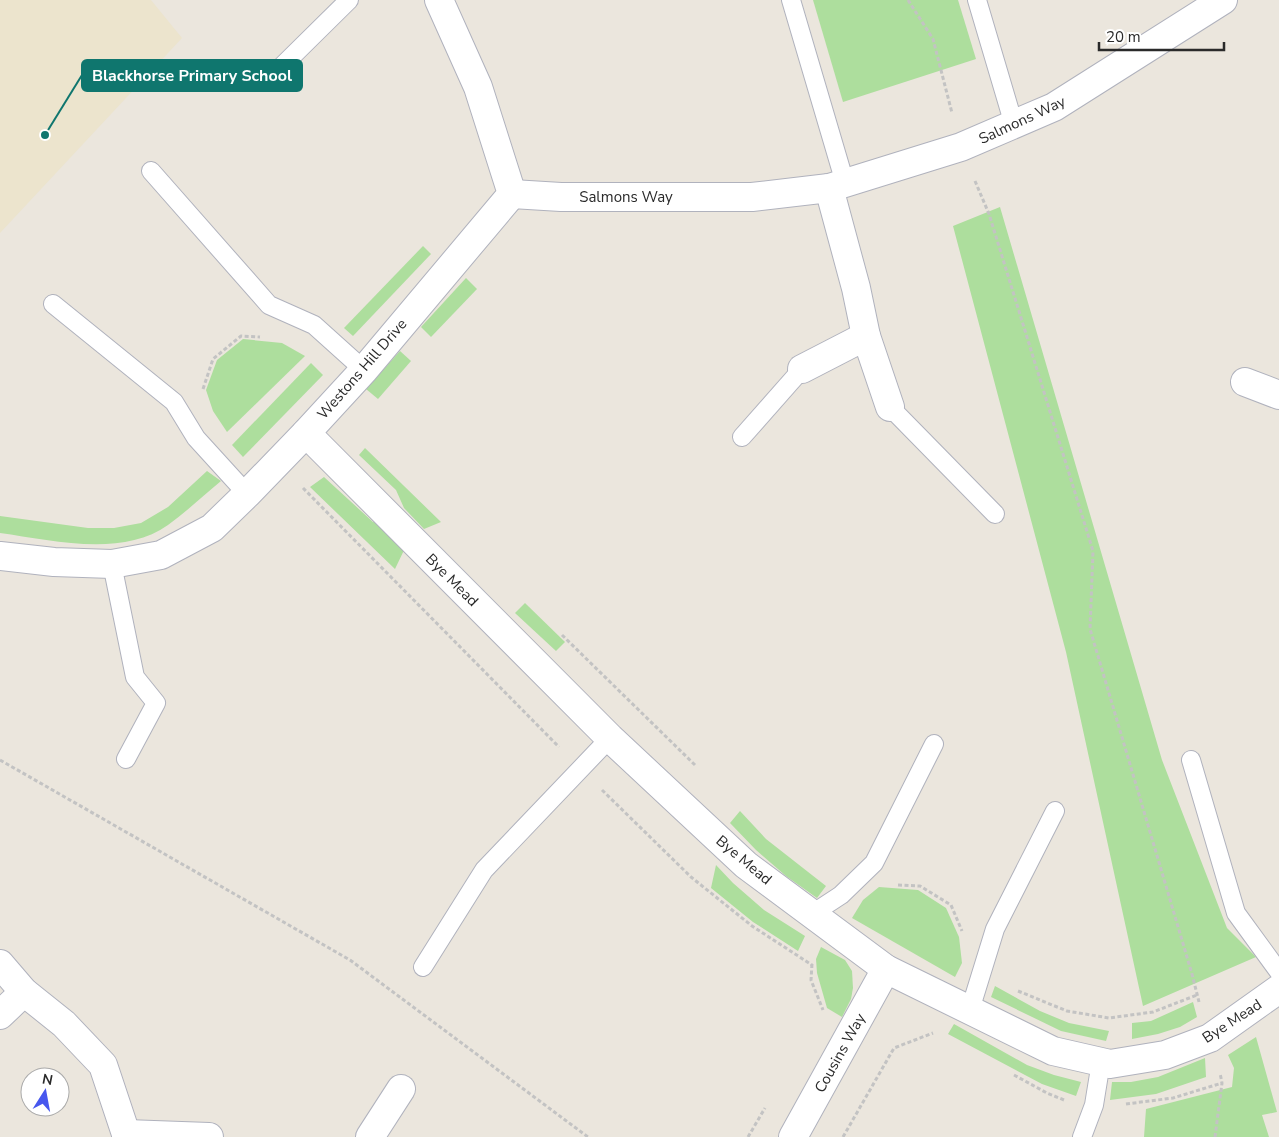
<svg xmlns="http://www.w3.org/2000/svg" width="1279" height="1137" font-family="'Nunito Sans',sans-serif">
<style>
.education{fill:#ece4cd}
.green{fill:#adde9d}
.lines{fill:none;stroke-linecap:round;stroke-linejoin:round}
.service-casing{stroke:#b0b2bd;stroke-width:20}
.minor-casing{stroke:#b0b2bd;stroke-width:30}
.path{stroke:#c3c3c3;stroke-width:3;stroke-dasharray:4 2.5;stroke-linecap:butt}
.service{stroke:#fff;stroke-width:18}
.minor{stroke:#fff;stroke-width:28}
.labels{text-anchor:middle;stroke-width:5;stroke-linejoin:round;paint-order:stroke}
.street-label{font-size:15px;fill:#2a2a2a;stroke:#fff}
.leader{fill:none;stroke:#0f766e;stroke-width:2}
.callout-dot{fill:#0f766e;stroke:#fff;stroke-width:2}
.callout{fill:#0f766e;stroke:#0f766e;stroke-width:2}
.callout-label{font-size:16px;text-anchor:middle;font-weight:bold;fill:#fff}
</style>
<rect width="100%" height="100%" fill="#ebe6dd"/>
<polygon class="education" points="0,0 151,0 182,38 0,233"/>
<g class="green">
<polygon points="813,0 958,0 976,59 843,102"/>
<polygon points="1000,207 1162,760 1227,928 1256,957 1143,1006 1066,652 953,226"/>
<polygon points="423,246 431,254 353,336 344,328"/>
<polygon points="466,278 477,289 431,337 421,327"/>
<polygon points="243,339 282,343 305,356 227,432 213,411 206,390 217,360"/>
<polygon points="400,351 411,361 378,399 366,389"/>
<polygon points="311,363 323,375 243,457 232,445"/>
<polygon points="365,448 441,522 424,529 404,508 396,490 359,455"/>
<path d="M207,471L221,481C203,496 186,512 168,525C122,558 51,540 0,533V516L88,528H114L141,523L168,507Z"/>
<polygon points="324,477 373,522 385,524 406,546 395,569 310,487"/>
<polygon points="525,603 565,642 556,651 515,613"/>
<polygon points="740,811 766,839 826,886 817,898 786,876 756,850 730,823"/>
<polygon points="716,865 733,883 764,910 805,936 798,951 753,922 711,888"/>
<polygon points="879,887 918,890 946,908 959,937 962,963 955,977 852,918 863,900"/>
<polygon points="821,947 845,960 852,971 853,988 851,999 842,1017 827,1008 817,973 816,959"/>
<polygon points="995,986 1040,1011 1069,1023 1109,1031 1106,1041 1061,1031 991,997"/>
<polygon points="1193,1002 1197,1017 1180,1027 1158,1034 1132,1039 1132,1023 1151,1021"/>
<polygon points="954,1024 1027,1065 1054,1075 1081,1082 1076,1096 1042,1084 948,1034"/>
<polygon points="1256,1037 1277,1112 1262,1115 1269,1137 1144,1137 1146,1109 1232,1087 1234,1068 1228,1055"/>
<polygon points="1205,1058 1206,1077 1156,1094 1110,1100 1112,1082 1131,1082 1158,1077"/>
</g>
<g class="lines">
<g class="service-casing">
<g id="service">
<polyline points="791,0 845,183"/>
<polyline points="977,0 1014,125"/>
<polyline points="273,75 349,0"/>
<polyline points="151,171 269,305 314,325 364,370"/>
<polyline points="53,304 174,402 196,438 247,494"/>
<polyline points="890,407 995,514"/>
<polyline points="742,437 802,369"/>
<polyline points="112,564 135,677 156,703 126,759"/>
<polyline points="1191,760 1236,913 1279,972"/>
<polyline points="812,914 841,895 874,863 934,744"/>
<polyline points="423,967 484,870 610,738"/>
<polyline points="970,1010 995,929 1055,811"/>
<polyline points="1082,1137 1094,1105 1101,1062"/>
</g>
</g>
<g class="minor-casing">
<g id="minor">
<polyline points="829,188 856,288 866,336 890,407"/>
<polyline points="512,194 561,197 752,197 829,188 961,147 1054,107 1223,0"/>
<polyline points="802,369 866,336"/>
<polyline points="1245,382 1279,395"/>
<polyline points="306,433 610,738 746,865 886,969 1053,1051 1110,1064 1165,1055 1210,1038 1279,989"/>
<polyline points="0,556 54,562 112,564 161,555 212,528 247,494 306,433 364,370 512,194 478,87 439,0"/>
<polyline points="0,964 24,992 64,1024 103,1065 126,1134 126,1137"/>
<polyline points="0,1015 24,992"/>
<polyline points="126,1134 209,1137"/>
<polyline points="370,1137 401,1089"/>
<polyline points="793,1137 886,969"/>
</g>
</g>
<g class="path">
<polyline points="908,0 933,39 952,113"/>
<polyline points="975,181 989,214 1093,551 1090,629 1192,974 1199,1002"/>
<polyline points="203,389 213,359 241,336 260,337"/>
<polyline points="303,488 559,747"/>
<polyline points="562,635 695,765"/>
<polyline points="0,760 350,960 588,1137"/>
<polyline points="602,790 691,877 752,926 812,965"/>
<polyline points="898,885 920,886 951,905 962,931"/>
<polyline points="812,964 811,980 823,1010"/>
<polyline points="1018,991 1067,1011 1109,1018 1153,1012 1197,995"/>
<polyline points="1014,1075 1047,1093 1064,1100"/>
<polyline points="1126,1104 1173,1098 1222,1083"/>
<polyline points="748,1137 765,1108"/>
<polyline points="843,1137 894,1048 933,1033"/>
<polyline points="1215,1137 1222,1083 1220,1073"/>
</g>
<use href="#service" class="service"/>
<use href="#minor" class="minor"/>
</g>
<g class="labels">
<g class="street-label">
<text transform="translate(1022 120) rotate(-25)" y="5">Salmons Way</text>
<text x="626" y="202">Salmons Way</text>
<text transform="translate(362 369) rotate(-49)" y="5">Westons Hill Drive</text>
<text transform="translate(452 580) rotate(45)" y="5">Bye Mead</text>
<text transform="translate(744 860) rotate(40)" y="5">Bye Mead</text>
<text transform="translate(1232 1021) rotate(-33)" y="5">Bye Mead</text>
<text transform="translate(840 1053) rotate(-61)" y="5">Cousins Way</text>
</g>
</g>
<path class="leader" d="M45 135L82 75"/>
<circle class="callout-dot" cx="45" cy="135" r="5"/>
<rect class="callout" x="82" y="60" width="220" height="31" rx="5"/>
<g class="callout-label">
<text x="192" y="81">Blackhorse Primary School</text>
</g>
<g transform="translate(45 1092) rotate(11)"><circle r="24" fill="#ffffff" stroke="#aaaaaa"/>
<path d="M0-4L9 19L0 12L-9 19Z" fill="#4757ee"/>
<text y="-8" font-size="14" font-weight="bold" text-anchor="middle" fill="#2a2a2a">N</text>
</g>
<path d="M1099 42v8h125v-8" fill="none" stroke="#2a2a2a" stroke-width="2.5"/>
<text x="1106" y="42" font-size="15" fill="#2a2a2a" stroke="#ffffff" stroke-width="4" paint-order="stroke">20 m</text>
</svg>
